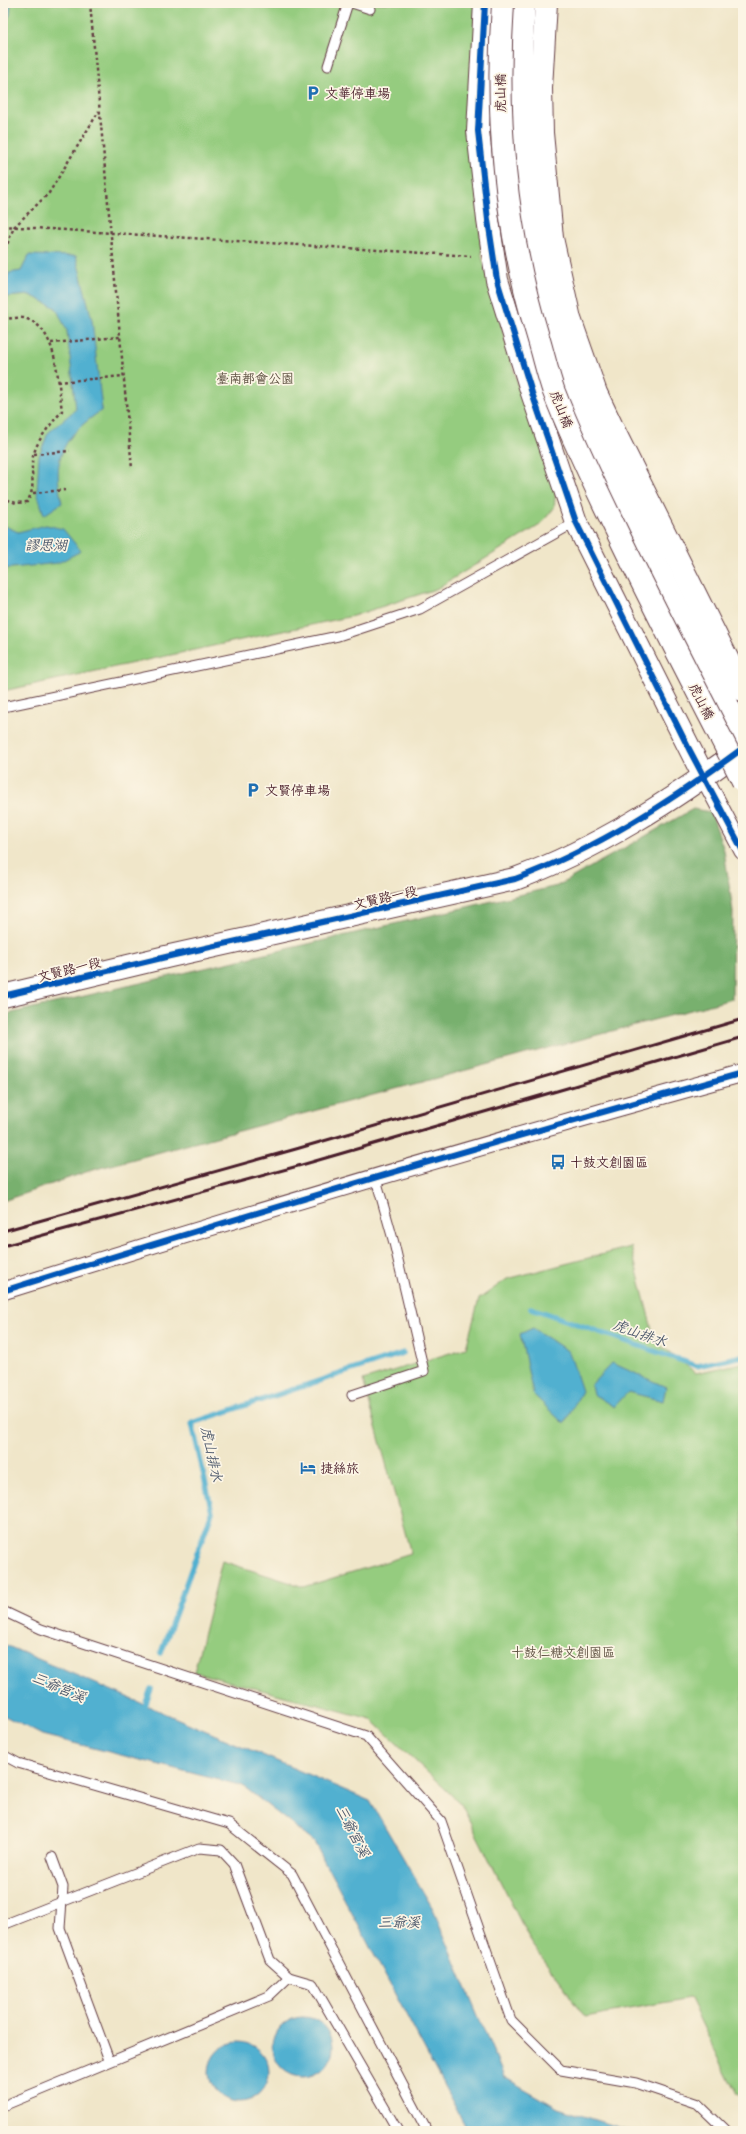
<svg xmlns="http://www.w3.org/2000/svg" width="746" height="2134" font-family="'Patrick Hand','LXGW WenKai TC',sans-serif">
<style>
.green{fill:#95cc7f;stroke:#707655}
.forest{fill:#78b06e;stroke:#61684c}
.water{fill:#51b0d0;stroke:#4e687e}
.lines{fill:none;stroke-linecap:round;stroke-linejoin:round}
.stream{stroke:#51b0d0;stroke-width:5.5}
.service-casing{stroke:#633d43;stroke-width:11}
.minor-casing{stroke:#633d43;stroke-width:19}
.tertiary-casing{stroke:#633d43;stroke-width:24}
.path{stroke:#633d43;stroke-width:2.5;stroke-dasharray:3 3;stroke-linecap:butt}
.service{stroke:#fff;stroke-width:9}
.minor{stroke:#fff;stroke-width:17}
.tertiary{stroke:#fff;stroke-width:22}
.rail{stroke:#4a1f2b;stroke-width:3}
.tertiary-bridge-casing{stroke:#633d43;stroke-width:24;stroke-linecap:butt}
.tertiary-bridge{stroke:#fff;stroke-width:22}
.cycleway-casing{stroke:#fcf5e5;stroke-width:8}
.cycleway{stroke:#0057b8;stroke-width:6}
.labels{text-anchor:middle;stroke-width:3.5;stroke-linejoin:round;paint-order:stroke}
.poi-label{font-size:13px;fill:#4a1f2b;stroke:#fcf5e5;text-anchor:start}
.street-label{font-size:13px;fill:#4a1f2b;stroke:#fcf5e5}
.park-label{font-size:13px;fill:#605344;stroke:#fcf5e5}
.water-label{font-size:14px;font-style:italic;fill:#4d596d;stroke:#fcf5e5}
</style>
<rect width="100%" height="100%" fill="#fcf5e5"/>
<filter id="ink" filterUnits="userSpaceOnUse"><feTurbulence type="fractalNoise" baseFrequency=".025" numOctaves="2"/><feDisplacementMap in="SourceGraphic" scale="8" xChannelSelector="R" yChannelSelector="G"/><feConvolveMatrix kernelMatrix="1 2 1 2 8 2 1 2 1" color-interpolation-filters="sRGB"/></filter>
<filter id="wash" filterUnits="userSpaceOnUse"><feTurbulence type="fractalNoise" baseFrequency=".012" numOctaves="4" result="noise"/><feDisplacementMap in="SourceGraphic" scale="16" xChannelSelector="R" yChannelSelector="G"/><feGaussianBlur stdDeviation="0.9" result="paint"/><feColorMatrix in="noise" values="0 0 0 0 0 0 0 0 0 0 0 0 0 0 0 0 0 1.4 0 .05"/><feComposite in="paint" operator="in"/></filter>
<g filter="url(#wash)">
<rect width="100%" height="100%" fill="#f0e6c9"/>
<g class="green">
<polygon points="3,3 479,3 471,116 482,257 520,392 557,480 554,508 540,525 436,589 353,616 3,691"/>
<polygon points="631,1247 655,1341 696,1373 743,1363 743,2099 737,2095 689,1998 585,2017 531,1942 461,1804 371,1719 194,1672 222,1561 304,1587 411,1554 363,1380 466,1348 479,1299 507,1279"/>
</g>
<polygon class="forest" points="693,809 711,812 724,850 733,911 732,999 89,1171 3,1201 3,1015 557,886"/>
<g class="water">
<polygon points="3,3 11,3 10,15 3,26"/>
<path d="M29,255L76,256L92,320L102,410C64,436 51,456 62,503L44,515L37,492L39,456L48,433L76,409L67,331L56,308L30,295L5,297V283L9,273L21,271Z"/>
<polygon points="3,525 18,532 46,525 63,529 81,551 58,563 3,569"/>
<polygon points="533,1328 569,1352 582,1391 564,1424 533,1394 520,1334"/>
<polygon points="612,1363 666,1387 663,1401 628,1392 614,1407 593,1394 591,1385"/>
<polygon points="3,1644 370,1801 432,1907 504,2077 558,2108 631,2131 468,2131 314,1842 243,1786 42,1735 3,1715"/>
<circle cx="303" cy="2047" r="30"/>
<circle cx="239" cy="2072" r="30"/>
</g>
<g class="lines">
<g class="stream">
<polyline points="531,1308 697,1366 743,1356"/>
<polyline points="161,1653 212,1512 192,1423 403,1353"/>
<polyline points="143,1711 151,1689"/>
</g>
</g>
</g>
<g filter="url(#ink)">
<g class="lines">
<g class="service-casing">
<g id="service">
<polyline points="352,3 370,9"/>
<polyline points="328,66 348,3"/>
<polyline points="3,707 338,636 420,609 576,522"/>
<polyline points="352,1395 424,1371 394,1243 376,1179"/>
<polyline points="3,1611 41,1629 366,1736 441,1821 511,2020 561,2070 636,2083 698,2104 726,2131"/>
<polyline points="3,1755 18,1763 229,1824 292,1874 427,2131"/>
<polyline points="52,1857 63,1887 60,1928 109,2060"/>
<polyline points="3,1925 199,1848 221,1850 234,1864 270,1960 289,1977 313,1984 398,2131"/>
<polyline points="3,2106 269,1996 289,1977"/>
</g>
</g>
<g class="minor-casing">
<g id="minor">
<polyline points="704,777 743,851"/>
<path d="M3,1291C248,1214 495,1141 743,1073"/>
</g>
</g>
<g class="tertiary-casing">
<g id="tertiary">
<polyline points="485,3 478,131 488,220 497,280 532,393 576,522 704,777"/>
<path d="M524,3C514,132 530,261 574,383C590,430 613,474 634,518C669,591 706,663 743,735"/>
<polyline points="546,3 541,88 542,133 552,238 570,319 596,393 614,431 743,690"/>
<path d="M3,996L170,956L515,879C597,849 673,800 743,748"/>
</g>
</g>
<g class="path">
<polyline points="90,3 132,469"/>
<polyline points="3,226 471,256"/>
<polyline points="3,255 14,227 49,193 99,111"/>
<path d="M3,319C10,319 21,316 27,319C58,329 58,384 62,411C51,424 39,437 34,453C28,470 38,485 27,502L16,503L3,498"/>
<polyline points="51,343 120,337"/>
<polyline points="58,382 124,376"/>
<polyline points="34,454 70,451"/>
<polyline points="33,493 65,490"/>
</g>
<use href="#service" class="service"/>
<use href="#minor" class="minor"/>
<use href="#tertiary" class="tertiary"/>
<g class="rail">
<polyline points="3,1231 296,1149 743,1019"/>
<polyline points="3,1246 298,1166 743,1037"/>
</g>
<g class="tertiary-bridge-casing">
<path id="tertiary-bridge" d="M503,3C495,118 505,230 539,340C544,357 548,375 554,392C574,444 599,494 623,544C662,624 703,702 743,781"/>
</g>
<use href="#tertiary-bridge" class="tertiary-bridge"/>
<g class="cycleway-casing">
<g id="cycleway">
<polyline points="485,3 478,131 488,220 497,280 532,393 576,522 689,749 743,851"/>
<path d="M3,996L170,956L515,879C597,849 673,800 743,748"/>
<path d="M3,1291C248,1214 495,1141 743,1073"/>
</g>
</g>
<use href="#cycleway" class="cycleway"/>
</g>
</g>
<defs>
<g id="parking-bare" transform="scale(1.2)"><path d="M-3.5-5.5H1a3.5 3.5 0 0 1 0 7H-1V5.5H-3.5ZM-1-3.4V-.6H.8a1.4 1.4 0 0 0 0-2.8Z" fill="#1f6fb2" stroke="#fcf5e5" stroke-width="2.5" paint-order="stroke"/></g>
<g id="bus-bare" transform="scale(1.2)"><path d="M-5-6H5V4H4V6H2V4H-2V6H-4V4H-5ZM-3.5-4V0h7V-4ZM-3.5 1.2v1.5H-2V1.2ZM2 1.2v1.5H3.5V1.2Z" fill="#1f6fb2" stroke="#fcf5e5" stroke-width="2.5" paint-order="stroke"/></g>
<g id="hotel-bare" transform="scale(1.2)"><path d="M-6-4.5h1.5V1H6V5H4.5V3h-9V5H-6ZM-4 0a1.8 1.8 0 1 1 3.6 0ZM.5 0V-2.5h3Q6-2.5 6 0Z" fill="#1f6fb2" stroke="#fcf5e5" stroke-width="2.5" paint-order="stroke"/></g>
</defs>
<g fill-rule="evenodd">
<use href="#parking-bare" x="313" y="93"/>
<use href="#parking-bare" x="253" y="790"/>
<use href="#bus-bare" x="558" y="1162"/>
<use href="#hotel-bare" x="308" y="1468"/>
</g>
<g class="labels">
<g class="poi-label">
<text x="325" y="98">文華停車場</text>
<text x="265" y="795">文賢停車場</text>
<text x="570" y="1167">十鼓文創園區</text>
<text x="320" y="1473">捷絲旅</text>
</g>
<g class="street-label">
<text transform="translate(500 93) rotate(-91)" y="5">虎山橋</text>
<text transform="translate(562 409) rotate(68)" y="5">虎山橋</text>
<text transform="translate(702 701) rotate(63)" y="5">虎山橋</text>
<text transform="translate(385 897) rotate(-13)" y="5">文賢路一段</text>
<text transform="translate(69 969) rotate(-14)" y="5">文賢路一段</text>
</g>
<g class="park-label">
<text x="255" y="383">臺南都會公園</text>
<text x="563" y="1657">十鼓仁糖文創園區</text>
</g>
<g class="water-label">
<text x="46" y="550">謬思湖</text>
<text transform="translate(640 1333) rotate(19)" y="5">虎山排水</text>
<text transform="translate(212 1454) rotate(78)" y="5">虎山排水</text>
<text transform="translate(59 1687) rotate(23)" y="5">三爺宮溪</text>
<text transform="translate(353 1831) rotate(63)" y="5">三爺宮溪</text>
<text x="399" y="1927">三爺溪</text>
</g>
</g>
<rect width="746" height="2134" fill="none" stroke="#fcf5e5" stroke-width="16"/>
</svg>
